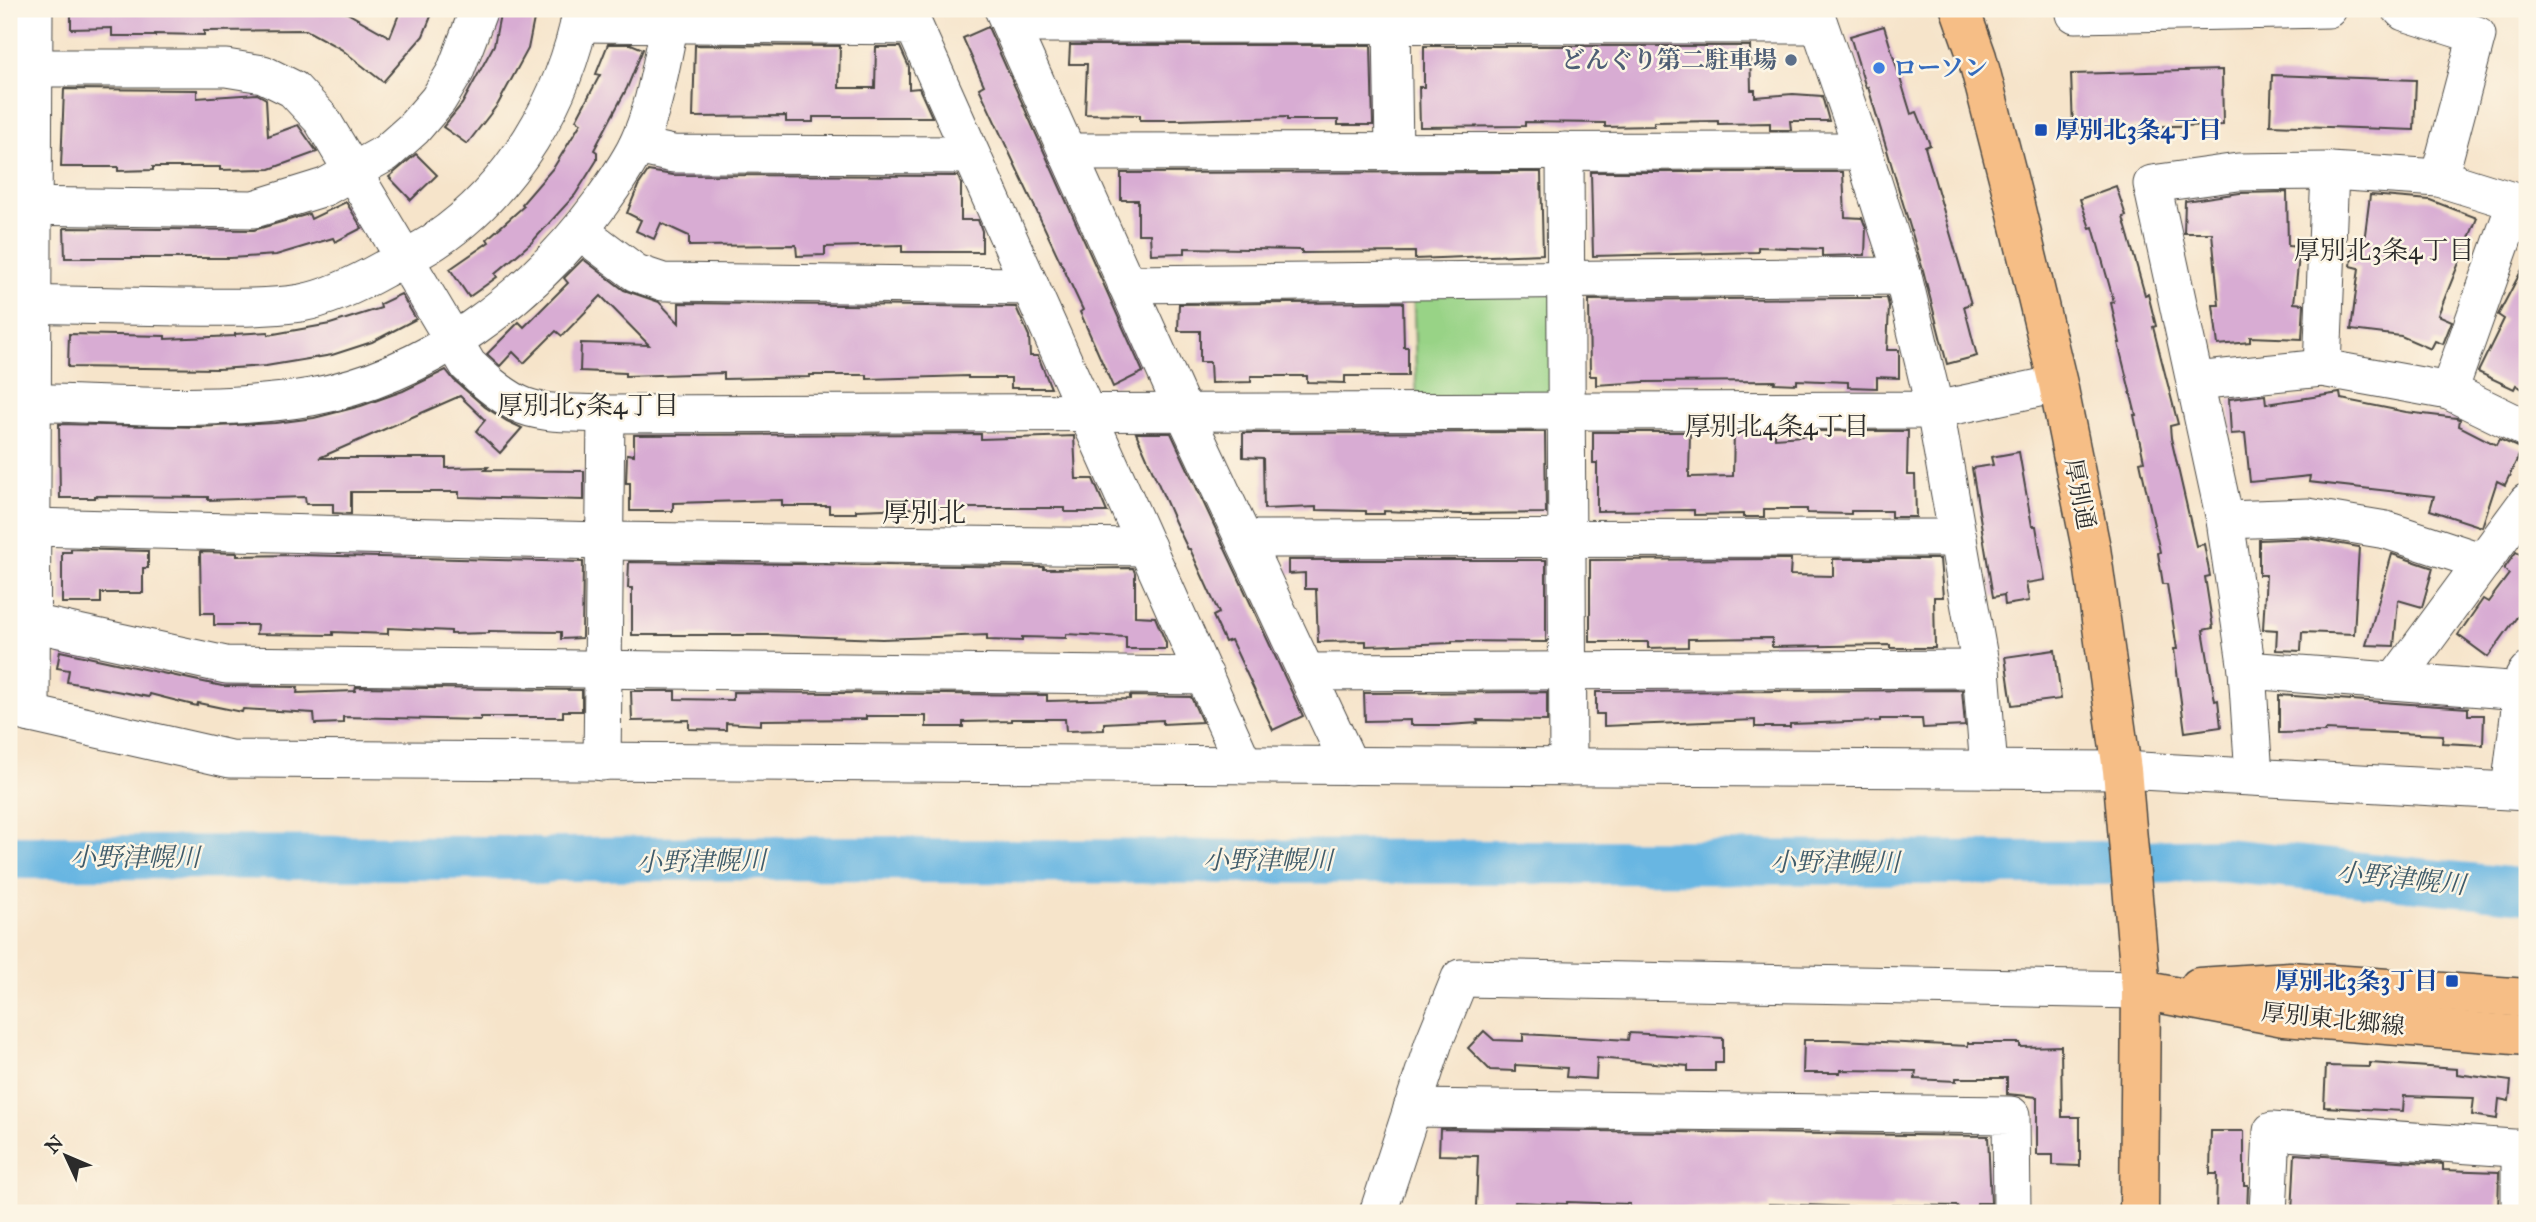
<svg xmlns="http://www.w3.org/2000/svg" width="2536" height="1222" font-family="'IM FELL Great Primer','Noto Serif JP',serif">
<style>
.green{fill:#98d386;stroke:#627f58;stroke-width:2}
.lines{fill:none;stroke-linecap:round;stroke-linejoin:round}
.river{stroke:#68b6e2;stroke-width:44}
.building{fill:#d8acd3}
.minor-casing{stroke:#494743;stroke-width:39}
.major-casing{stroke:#494743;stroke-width:41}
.minor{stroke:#fff;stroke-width:37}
.major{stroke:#f6be86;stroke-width:38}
.service-dot{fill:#5c6f8a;stroke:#fcf5e5;stroke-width:2.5}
.shop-dot{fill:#3f7fe0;stroke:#fcf5e5;stroke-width:2.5}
.transit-dot{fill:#1a4fb4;stroke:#fcf5e5;stroke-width:2.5}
.labels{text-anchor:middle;stroke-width:5;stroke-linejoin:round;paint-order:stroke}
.service-label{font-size:24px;font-weight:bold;fill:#4e5e75;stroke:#fcf5e5;text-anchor:end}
.shop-label{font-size:24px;font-weight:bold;fill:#366cbe;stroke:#fcf5e5;text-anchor:start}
.transit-label{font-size:24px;font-weight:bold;fill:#164399;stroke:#fcf5e5;text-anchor:start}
.street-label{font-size:24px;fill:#2b2b2b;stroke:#fcf5e5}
.neighbourhood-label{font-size:26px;fill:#2b2b2b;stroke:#fcf5e5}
.water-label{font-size:26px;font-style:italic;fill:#405c6b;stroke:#fcf5e5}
.quarter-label{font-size:28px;fill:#2b2b2b;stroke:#fcf5e5}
</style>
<rect width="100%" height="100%" fill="#fcf5e5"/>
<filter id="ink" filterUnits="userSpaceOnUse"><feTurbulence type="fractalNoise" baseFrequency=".0143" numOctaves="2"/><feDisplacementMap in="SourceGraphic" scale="14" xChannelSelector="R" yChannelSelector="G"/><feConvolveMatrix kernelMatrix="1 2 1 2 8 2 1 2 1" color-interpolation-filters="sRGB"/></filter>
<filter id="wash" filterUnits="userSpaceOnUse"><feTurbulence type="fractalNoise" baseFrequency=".00686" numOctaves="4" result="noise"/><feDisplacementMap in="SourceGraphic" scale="28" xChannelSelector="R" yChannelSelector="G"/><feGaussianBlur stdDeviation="1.57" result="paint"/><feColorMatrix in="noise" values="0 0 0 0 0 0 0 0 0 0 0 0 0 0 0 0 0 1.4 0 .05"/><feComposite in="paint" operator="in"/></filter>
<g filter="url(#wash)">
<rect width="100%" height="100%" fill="#f6e4ca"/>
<polygon class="green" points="1565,280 1566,411 1417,411 1413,281"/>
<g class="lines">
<polyline class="river" points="9,857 529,858 541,863 553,859 905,858 921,861 2100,863 2223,860 2527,891"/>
</g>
<g id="blocks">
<g class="building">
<polygon points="71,9 340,9 390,37 401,9 434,9 423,36 383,82 341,49 306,30 204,31 204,35 155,34 155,36 112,36 112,28 71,29"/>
<polygon points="501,9 536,9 528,49 498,104 467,144 443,127 462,104 494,45"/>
<polygon points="1884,26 1911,114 1917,112 1930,145 1925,147 1971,304 1964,306 1977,356 1947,364 1923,270 1868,87 1866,88 1850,36"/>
<polygon points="988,27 1143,372 1113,387 1080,312 1083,310 979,88 984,85 963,38"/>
<polygon points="608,44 631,44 643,49 627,88 594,150 597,152 597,160 575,195 532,242 495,274 497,277 469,297 450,269 489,242 487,239 524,206 522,204 554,167 581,123 576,120 600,75 596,74"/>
<polygon points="695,45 840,46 839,88 875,88 876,47 900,47 909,67 909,89 919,88 932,117 813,117 813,122 786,122 786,116 693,117"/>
<polygon points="1070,45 1371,45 1373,125 1338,125 1338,120 1287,120 1287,117 1178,120 1140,120 1140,115 1085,114 1087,64 1069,64"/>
<polygon points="1424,46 1750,46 1751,90 1755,90 1755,97 1793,94 1822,96 1829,121 1790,121 1791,130 1770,130 1770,123 1718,124 1718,121 1654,122 1654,126 1605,127 1605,123 1525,122 1525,126 1420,127 1419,87 1424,87"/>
<polygon points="2222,70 2223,125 2073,128 2071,74"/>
<polygon points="2272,75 2416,80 2414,130 2270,125"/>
<polygon points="64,89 197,90 197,98 257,94 266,99 268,136 298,125 317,152 270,169 220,170 220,167 153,167 153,170 118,171 118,167 61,167"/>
<polygon points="416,154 437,175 411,200 389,177"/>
<polygon points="648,171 673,175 958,176 961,184 961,220 978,220 982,231 982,252 902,252 902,245 825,247 825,255 797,256 796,245 689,246 689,236 661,223 654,239 636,231 641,220 627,213 638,186"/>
<polygon points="1541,172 1543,254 1415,259 1415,252 1302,253 1302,250 1185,248 1185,253 1151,254 1150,234 1138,234 1138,200 1121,200 1121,173"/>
<polygon points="1591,172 1843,172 1845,217 1862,218 1866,228 1865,255 1822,256 1822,249 1758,247 1758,252 1593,256"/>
<polygon points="2116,186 2126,216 2123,217 2145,295 2148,294 2156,326 2153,327 2178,424 2170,426 2171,438 2196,546 2204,544 2210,576 2205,577 2213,628 2203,630 2215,701 2218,700 2221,727 2185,732 2174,649 2177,649 2167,584 2163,584 2158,553 2160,552 2140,462 2144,461 2134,415 2136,415 2118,343 2120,343 2111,303 2114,302 2093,227 2090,228 2080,199"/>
<polygon points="2287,192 2288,246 2300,247 2294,303 2304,304 2302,339 2250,337 2250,342 2218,345 2213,305 2219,305 2212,233 2184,233 2185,201 2240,193"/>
<polygon points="2370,195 2430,200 2477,218 2438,315 2452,321 2443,344 2435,341 2431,349 2401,336 2351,330 2359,268 2351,266 2354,241 2364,242"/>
<polygon points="346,202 362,228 335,242 333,238 276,255 231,258 65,258 64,228 254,230 309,214 311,219"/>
<polygon points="583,259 624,290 659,302 679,323 679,303 1016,307 1029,336 1030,356 1038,356 1051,388 1011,388 1011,378 968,378 968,376 867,379 867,375 810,375 810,377 724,379 724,373 625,376 625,373 580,371 581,343 649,345 601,296 562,336 556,331 524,363 513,352 500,366 487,354 519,322 524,327 568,283 564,278"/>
<polygon points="2527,260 2527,392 2516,385 2514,389 2478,372 2504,319 2498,315"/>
<polygon points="401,294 416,319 372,342 332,355 266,366 218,369 68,367 69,334 165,336 165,339 235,336 235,334 268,332 268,335 330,324 381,308 380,304"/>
<polygon points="1853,298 1887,298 1889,306 1887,350 1899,350 1899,378 1877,377 1877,388 1848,387 1848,382 1797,380 1797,384 1774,383 1775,381 1644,382 1596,385 1596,376 1590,376 1589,300"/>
<polygon points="1403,302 1404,347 1408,347 1408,376 1345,376 1345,383 1307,382 1307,376 1251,376 1251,382 1211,383 1210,362 1200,362 1200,331 1178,331 1179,304"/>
<polygon points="446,370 454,380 485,407 507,421 522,428 500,453 476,431 485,420 460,396 319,458 446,458 446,468 488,467 485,470 584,471 584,500 459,497 459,492 351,492 351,514 333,513 333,504 306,504 305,497 208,500 208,497 95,496 95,498 60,498 59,424 199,427 275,423 314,418 361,406 403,391"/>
<polygon points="2340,393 2341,399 2406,412 2457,418 2460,419 2459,426 2496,445 2499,439 2522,449 2505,485 2497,481 2482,527 2430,510 2434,496 2309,482 2310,476 2250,482 2245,433 2231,434 2229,399 2265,395 2266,404"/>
<polygon points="1775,431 1775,438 1817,435 1817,431 1908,431 1907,475 1915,475 1916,517 1891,517 1891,511 1851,511 1851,514 1807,513 1807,509 1764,509 1764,517 1743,517 1743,514 1694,515 1694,510 1597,511 1597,463 1593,463 1593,432 1690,432 1689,477 1733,476 1734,432"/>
<polygon points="1545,432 1546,513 1461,514 1384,511 1384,514 1366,514 1366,511 1316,510 1316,507 1264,509 1263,458 1243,457 1243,433"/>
<polygon points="1136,433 1171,433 1303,716 1273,730 1231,640 1225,642 1213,616 1219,613 1190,549 1188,549 1175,522"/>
<polygon points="981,434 981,439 1074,436 1076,479 1093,479 1107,512 1065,512 1065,508 914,508 856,510 856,513 829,513 829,506 782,506 782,500 673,503 673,511 630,511 630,483 626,483 627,454 634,455 634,435"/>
<polygon points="2019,452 2032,526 2036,526 2045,580 2026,583 2029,601 2005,605 2004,595 1993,597 1972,468 1993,465 1991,457"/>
<polygon points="2307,538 2359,547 2354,634 2302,632 2301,651 2276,650 2277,630 2263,629 2266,575 2259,575 2259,540"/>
<polygon points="71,549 148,551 148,568 143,568 143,593 101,593 101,603 62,603 62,552 71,552"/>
<polygon points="2527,550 2527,603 2488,657 2458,635 2483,599 2488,602 2509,574 2504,569 2516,552 2523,556"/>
<polygon points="200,552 237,553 237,556 300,555 583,562 582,638 561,639 561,632 489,631 489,633 451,634 451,631 388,628 388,634 333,632 333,635 256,634 257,625 214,625 214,613 201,613"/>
<polygon points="2392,554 2433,568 2422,607 2398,600 2394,646 2366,645"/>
<polygon points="1791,559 1790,575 1833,576 1833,559 1940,559 1943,597 1934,597 1935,648 1890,648 1890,645 1772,647 1772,638 1688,639 1688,647 1648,648 1648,642 1590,642 1590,560"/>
<polygon points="1288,560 1546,560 1546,642 1452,641 1452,643 1366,646 1366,641 1318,642 1316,589 1305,589 1305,573 1288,574"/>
<polygon points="629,562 1044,567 1044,569 1133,568 1135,573 1135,616 1155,617 1166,643 1166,649 1126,649 1126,637 1066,634 1066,638 1022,637 1022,641 987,640 987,635 882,639 771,635 632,635 632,588 628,588"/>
<polygon points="2055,650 2061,699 2012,705 2005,657"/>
<polygon points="60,651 222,686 298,687 297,693 355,691 356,687 582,690 582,711 563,711 563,717 481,717 481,720 343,717 343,723 315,724 314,713 243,709 242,712 198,703 197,706 150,694 149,697 67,682 69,670 57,668"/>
<polygon points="1962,690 1965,726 1923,728 1922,719 1880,719 1880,721 1790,724 1790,727 1755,727 1755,720 1604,726 1604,714 1596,714 1596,692"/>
<polygon points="631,691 675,691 675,699 733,700 733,692 1047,695 1047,701 1130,699 1130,696 1191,697 1202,722 1163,724 1163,720 1104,723 1104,730 1066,731 1065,719 1011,719 1011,721 963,722 963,727 926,727 926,716 866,716 866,719 761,720 761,725 726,723 726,730 689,729 689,720 632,721"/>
<polygon points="1547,692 1547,721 1477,720 1478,723 1448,725 1410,725 1410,720 1365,721 1364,693"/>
<polygon points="2279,695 2468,708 2468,715 2484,715 2483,745 2442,743 2443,735 2325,730 2325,732 2279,733"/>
<polygon points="1484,1031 1494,1040 1523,1041 1523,1034 1628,1040 1629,1033 1723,1038 1723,1063 1715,1063 1715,1071 1688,1071 1688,1066 1597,1058 1596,1079 1566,1077 1567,1068 1515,1065 1515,1071 1490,1070 1468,1048"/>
<polygon points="1804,1040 1840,1040 1968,1046 1968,1043 2020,1043 2020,1047 2061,1046 2062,1117 2080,1117 2080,1166 2053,1165 2053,1155 2037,1155 2037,1097 2007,1094 2007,1078 1956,1078 1956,1081 1915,1079 1916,1071 1840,1070 1840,1073 1803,1073"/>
<polygon points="2370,1063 2457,1069 2457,1074 2511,1081 2509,1101 2499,1099 2497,1119 2472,1115 2474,1098 2404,1096 2403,1111 2324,1107 2326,1066 2370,1067"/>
<polygon points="1440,1129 1988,1136 1991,1203 1977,1203 1976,1211 1957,1211 1958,1206 1892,1205 1892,1208 1769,1204 1769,1208 1630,1209 1630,1204 1567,1202 1567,1204 1515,1202 1514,1208 1476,1207 1478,1156 1439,1155"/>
<polygon points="2211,1131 2244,1131 2244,1185 2248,1185 2247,1213 2216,1213 2217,1174 2210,1174"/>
<polygon points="2295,1154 2443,1164 2443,1170 2499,1172 2498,1213 2292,1213"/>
</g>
</g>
</g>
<g filter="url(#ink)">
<use href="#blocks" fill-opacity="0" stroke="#494743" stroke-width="2"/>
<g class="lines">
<g class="minor-casing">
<g id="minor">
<polyline points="1003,9 1184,412 1350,766"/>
<polyline points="1814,9 1863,151 1903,276 1935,410 1981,669 1989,769"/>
<polyline points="2401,9 2404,12 2477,35 2439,178"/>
<polyline points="2075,14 2328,9"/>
<polyline points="579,23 914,26 1244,765"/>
<polyline points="1010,24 1819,25"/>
<polyline points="1392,24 1394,151"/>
<path d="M9,68H226L263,74L293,89L322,120L468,365C483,379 498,393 517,403C542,416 578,412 606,414L1935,410L2058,384"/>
<polyline points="637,146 673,154 971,155"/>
<polyline points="1565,151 1568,767"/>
<polyline points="1067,152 1863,151"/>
<polyline points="10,206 254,209 325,187 386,153 413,129 438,100 455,72 479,9"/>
<polyline points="580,231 636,273 663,282 1030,286"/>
<polyline points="1126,284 1903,276"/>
<path d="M9,304C65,305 122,306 179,307C220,307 260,309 301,303C329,298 359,283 384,269C401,260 419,252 435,241C512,189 565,99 582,9"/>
<polyline points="2322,368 2330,171"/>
<polyline points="2195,381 2322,368 2449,391 2527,429"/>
<polyline points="2449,391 2516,202"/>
<path d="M9,402C109,403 211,414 311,397C427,376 531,298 600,204C613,186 627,166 637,146C655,108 661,64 670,23"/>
<polyline points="2225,520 2308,517 2386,530 2483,562"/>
<polyline points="32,527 604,541 1147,547"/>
<polyline points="1244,539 1958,538"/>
<polyline points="32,623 226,665 1205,676"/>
<polyline points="2247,670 2522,691"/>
<polyline points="1306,672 1981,669"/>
<polyline points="2395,681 2527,502"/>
<polyline points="9,709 230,759 2122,770 2527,792"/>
<polyline points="31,714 34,9"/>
<polyline points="602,762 606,414"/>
<polyline points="2254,776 2247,670 2225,520 2152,184 2238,172 2330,171 2439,178 2516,202 2527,209"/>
<polyline points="2510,790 2524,676 2527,672"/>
<polyline points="1412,1108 2011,1115 2012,1213"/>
<polyline points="1378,1213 1434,1042 1460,978 2141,990"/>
<polyline points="2268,1213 2272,1131 2527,1149"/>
<polyline points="2520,1213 2520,1148"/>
</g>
</g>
<g class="major-casing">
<g id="major">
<polyline points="1960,9 1977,57 2013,197 2058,384 2091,548 2122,770 2141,990 2139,1213"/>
<polyline points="2199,987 2290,981 2527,998"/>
<polyline points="2141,990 2284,1017 2527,1036"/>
</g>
</g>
<use href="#minor" class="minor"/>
<use href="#major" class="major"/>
</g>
</g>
<circle class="service-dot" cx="1791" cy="60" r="7"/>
<circle class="shop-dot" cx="1879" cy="68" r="7"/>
<g class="transit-dot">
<rect x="2034" y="123" width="14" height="14" rx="3.5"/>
<rect x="2445" y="974" width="14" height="14" rx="3.5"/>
</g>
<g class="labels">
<g class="service-label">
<text x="1777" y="68">どんぐり第二駐車場</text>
</g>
<g class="shop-label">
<text x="1893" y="76">ローソン</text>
</g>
<g class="transit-label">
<text x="2055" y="138">厚別北3条4丁目</text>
<text x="2438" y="989" text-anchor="end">厚別北3条3丁目</text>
</g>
<g class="street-label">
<text transform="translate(2080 494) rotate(79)" y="8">厚別通</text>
<text transform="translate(2333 1019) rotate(6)" y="8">厚別東北郷線</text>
</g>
<g class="neighbourhood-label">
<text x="2384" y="259">厚別北3条4丁目</text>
<text x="588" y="414">厚別北5条4丁目</text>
<text x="1777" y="435">厚別北4条4丁目</text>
</g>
<g class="water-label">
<text x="135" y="866">小野津幌川</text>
<text x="1268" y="869">小野津幌川</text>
<text transform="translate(701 861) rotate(-1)" y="9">小野津幌川</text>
<text x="1835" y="871">小野津幌川</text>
<text transform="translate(2401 878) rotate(6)" y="9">小野津幌川</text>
</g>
<g class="quarter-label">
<text x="924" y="522">厚別北</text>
</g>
</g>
<rect width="2536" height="1222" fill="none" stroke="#fcf5e5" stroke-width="35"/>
<g transform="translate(66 1156) rotate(314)" stroke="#fcf5e5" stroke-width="5" paint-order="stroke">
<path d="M0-5L12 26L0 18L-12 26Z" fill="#2b2b2b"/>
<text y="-10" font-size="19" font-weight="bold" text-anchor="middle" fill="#2b2b2b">N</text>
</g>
</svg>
